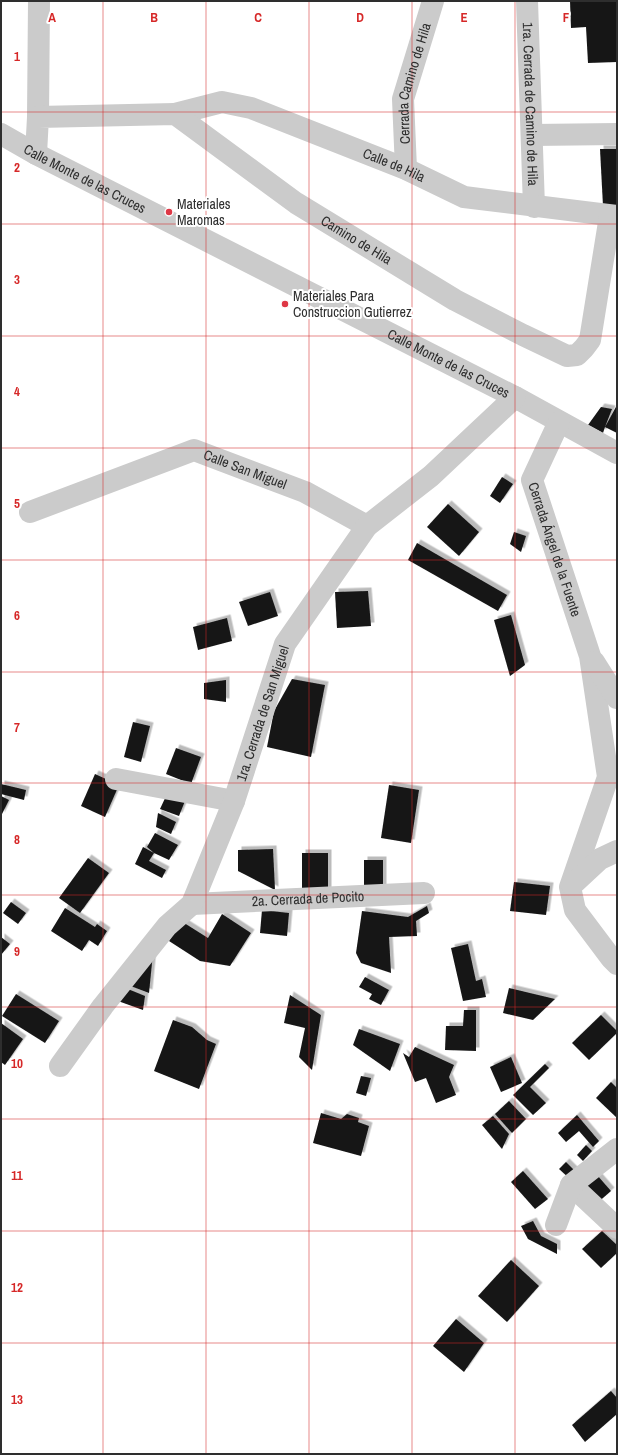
<svg xmlns="http://www.w3.org/2000/svg" width="618" height="1455" font-family="'Archivo Narrow',sans-serif">
<style>
.building{fill:#151515;filter:url(#shadow)}
.lines{fill:none;stroke-linecap:round;stroke-linejoin:round}
.minor{stroke:#cbcbcb;stroke-width:22}
.grid{fill:none;stroke:#d62828;stroke-width:1;stroke-opacity:0.55}
.poi-dot{fill:#de3745;stroke:#fff;stroke-width:1.5}
.labels{text-anchor:middle;stroke-width:4;stroke-linejoin:round;paint-order:stroke}
.street-label{font-size:14px;fill:#2e2e2e;stroke:#fff}
.poi-label{font-size:14px;fill:#2e2e2e;stroke:#fff;text-anchor:start}
.grid-label{font-size:13px;text-anchor:middle;font-weight:bold;fill:#d62828;stroke:#fff;stroke-width:4;stroke-linejoin:round;paint-order:stroke}
</style>
<defs>
<filter id="shadow"><feDropShadow dx="3.5" dy="-3.5" stdDeviation="0" flood-color="#0004"/></filter>
</defs>
<rect width="100%" height="100%" fill="#fff"/>
<g class="building">
<polygon points="570,1 616,1 617,62 588,63 586,27 571,28"/>
<polygon points="600,149 617,149 617,206 603,206"/>
<polygon points="617,405 617,433 605,427 603,433 588,425 601,407 612,409 605,427"/>
<polygon points="502,477 513,484 500,503 490,496"/>
<polygon points="448,504 479,532 459,556 427,527"/>
<polygon points="514,532 526,536 521,552 510,544"/>
<polygon points="417,543 507,595 498,611 408,560"/>
<polygon points="368,591 371,626 337,628 335,592"/>
<polygon points="270,592 278,616 248,626 239,602"/>
<polygon points="511,615 525,665 510,676 494,620"/>
<polygon points="227,618 232,641 198,650 193,627"/>
<polygon points="292,679 325,685 311,757 267,747 274,711"/>
<polygon points="226,680 226,702 204,699 204,683"/>
<polygon points="133,722 150,726 141,762 124,757"/>
<polygon points="176,748 201,757 191,784 166,774"/>
<polygon points="95,774 119,785 105,817 81,806"/>
<polygon points="1,784 26,790 24,800 1,794"/>
<polygon points="389,785 419,790 411,843 381,838"/>
<polygon points="167,794 185,801 179,816 160,809"/>
<polygon points="1,796 9,800 1,816"/>
<polygon points="158,813 176,822 171,834 156,827"/>
<polygon points="155,833 178,845 169,860 154,853 149,861 166,870 162,878 135,864 143,847 154,853 147,847"/>
<polygon points="273,849 275,890 238,871 238,850"/>
<rect x="302" y="853" width="26" height="39"/>
<polygon points="88,858 109,873 80,913 59,898"/>
<rect x="364" y="860" width="19" height="31"/>
<polygon points="514,882 550,886 546,915 510,911"/>
<polygon points="11,902 26,913 18,924 3,913"/>
<polygon points="427,906 429,913 416,921 417,936 389,937 391,973 361,963 356,953 362,911 408,917"/>
<polygon points="65,908 95,927 97,924 107,931 98,946 89,940 82,951 51,931"/>
<polygon points="262,910 289,913 287,936 260,933"/>
<polygon points="222,914 251,933 230,966 200,961 169,941 181,921 208,938"/>
<polygon points="1,937 10,944 1,955"/>
<polygon points="468,944 476,981 482,979 486,997 463,1001 451,948"/>
<polygon points="153,953 149,993 128,985"/>
<polygon points="365,977 389,990 381,1005 369,999 372,994 359,987"/>
<polygon points="123,987 145,996 143,1010 118,1001"/>
<polygon points="509,988 555,999 533,1020 503,1013"/>
<polygon points="16,994 59,1021 45,1043 2,1016"/>
<polygon points="290,995 321,1015 312,1070 299,1057 305,1028 284,1023"/>
<polygon points="464,1010 476,1010 476,1051 445,1050 446,1026 463,1026"/>
<polygon points="601,1015 617,1031 617,1033 589,1060 572,1043"/>
<polygon points="173,1020 192,1027 207,1040 216,1044 199,1089 154,1071"/>
<polygon points="1,1023 23,1039 5,1065 1,1062"/>
<polygon points="359,1029 400,1044 390,1071 353,1045"/>
<polygon points="415,1047 454,1065 449,1077 456,1095 436,1103 426,1078 415,1082 403,1053 409,1057"/>
<polygon points="511,1057 522,1083 501,1092 490,1067"/>
<polygon points="545,1064 549,1068 530,1087 546,1103 533,1115 513,1095"/>
<polygon points="361,1076 371,1078 366,1096 356,1093"/>
<polygon points="611,1082 617,1088 617,1118 596,1098"/>
<polygon points="509,1101 526,1119 512,1133 495,1114"/>
<polygon points="321,1113 341,1119 347,1114 359,1118 358,1122 369,1126 361,1156 313,1143"/>
<polygon points="577,1115 599,1141 593,1147 579,1131 566,1142 558,1133"/>
<polygon points="493,1116 509,1134 502,1149 482,1125"/>
<polygon points="586,1145 592,1151 583,1161 577,1155"/>
<polygon points="566,1162 576,1172 570,1179 559,1169"/>
<polygon points="523,1171 548,1199 535,1209 511,1182"/>
<polygon points="597,1175 611,1191 596,1204 580,1187"/>
<polygon points="533,1221 541,1236 557,1244 557,1254 528,1239 521,1226"/>
<polygon points="602,1231 617,1245 617,1253 601,1268 582,1249"/>
<polygon points="511,1260 539,1286 507,1322 478,1296"/>
<polygon points="456,1319 484,1343 464,1372 433,1346"/>
<polygon points="611,1391 617,1398 617,1414 585,1442 572,1425"/>
</g>
<g class="lines">
<g class="minor">
<path id="s1" d="M527,1L534,207"/>
<path id="s2" d="M175,114L222,102L251,108L406,169L464,197L617,216"/>
<polyline points="38,117 39,1"/>
<path id="s3" d="M1,134L36,154L515,397L617,453"/>
<polyline points="532,135 617,134"/>
<path id="s4" d="M36,154L38,117L175,114L296,203L455,300L523,335L567,356L577,355L584,348L590,340L610,216"/>
<path id="s5" d="M406,169L403,99L433,1"/>
<path id="s6" d="M559,422L532,480L590,656L608,777L570,887L575,910L611,958L617,964"/>
<path id="s7" d="M30,512L194,450L305,492L367,526"/>
<polyline points="594,662 617,698"/>
<polyline points="116,779 234,801"/>
<polyline points="572,885 600,859 617,851"/>
<path id="s8" d="M192,904L424,893"/>
<path id="s9" d="M60,1066L103,1006L167,926L192,904L234,801L285,644L367,526L431,476L515,397"/>
<polyline points="571,1185 617,1228"/>
<polyline points="556,1225 571,1185 617,1149"/>
</g>
</g>
<path class="grid" d="M103,1V1454M206,1V1454M309,1V1454M412,1V1454M515,1V1454M1,112H617M1,224H617M1,336H617M1,448H617M1,560H617M1,672H617M1,783H617M1,895H617M1,1007H617M1,1119H617M1,1231H617M1,1343H617"/>
<g class="poi-dot">
<circle cx="169" cy="212" r="4"/>
<circle cx="285" cy="304" r="4"/>
</g>
<g class="labels">
<g class="street-label">
<text dy="5" stroke="none"><textPath href="#s5" startOffset="87">Cerrada Camino de Hila</textPath></text>
<text dy="5" stroke="none"><textPath href="#s1" startOffset="103">1ra. Cerrada de Camino de Hila</textPath></text>
<text dy="5" stroke="none"><textPath href="#s2" startOffset="232">Calle de Hila</textPath></text>
<text dy="5" stroke="none"><textPath href="#s3" startOffset="95">Calle Monte de las Cruces</textPath></text>
<text dy="5" stroke="none"><textPath href="#s4" startOffset="395">Camino de Hila</textPath></text>
<text dy="5" stroke="none"><textPath href="#s3" startOffset="503">Calle Monte de las Cruces</textPath></text>
<text dy="5" stroke="none"><textPath href="#s7" startOffset="230">Calle San Miguel</textPath></text>
<text dy="5" stroke="none"><textPath href="#s6" startOffset="137">Cerrada Ángel de la Fuente</textPath></text>
<text dy="5" stroke="none"><textPath href="#s9" startOffset="413">1ra. Cerrada de San Miguel</textPath></text>
<text dy="5" stroke="none"><textPath href="#s8" startOffset="116">2a. Cerrada de Pocito</textPath></text>
</g>
<g class="poi-label">
<text x="177" y="209">Materiales<tspan x="177" dy="16">Maromas</tspan></text>
<text x="293" y="301">Materiales Para<tspan x="293" dy="16">Construccion Gutierrez</tspan></text>
</g>
</g>
<g class="grid-label">
<text x="52" y="22">A</text>
<text x="154" y="22">B</text>
<text x="258" y="22">C</text>
<text x="360" y="22">D</text>
<text x="464" y="22">E</text>
<text x="566" y="22">F</text>
<text x="17" y="61">1</text>
<text x="17" y="172">2</text>
<text x="17" y="284">3</text>
<text x="17" y="396">4</text>
<text x="17" y="508">5</text>
<text x="17" y="620">6</text>
<text x="17" y="732">7</text>
<text x="17" y="844">8</text>
<text x="17" y="956">9</text>
<text x="17" y="1068">10</text>
<text x="17" y="1180">11</text>
<text x="17" y="1292">12</text>
<text x="17" y="1404">13</text>
</g>
<rect width="618" height="1455" fill="none" stroke="#2e2e2e" stroke-width="4"/>
</svg>
